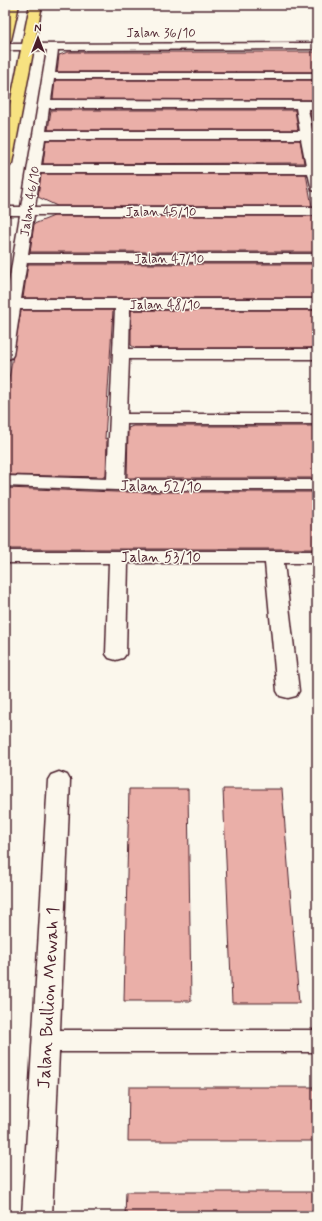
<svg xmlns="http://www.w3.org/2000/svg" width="322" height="1221" font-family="Mynerve,sans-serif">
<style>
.building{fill:#eaafa8;stroke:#4a1f2b}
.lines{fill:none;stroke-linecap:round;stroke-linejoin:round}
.street-casing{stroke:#4a1f2b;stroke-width:3}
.primary-casing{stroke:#4a1f2b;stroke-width:3}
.street{fill:#fbf7ec;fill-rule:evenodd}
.primary{fill:#f7e281;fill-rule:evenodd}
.labels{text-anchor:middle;stroke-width:3;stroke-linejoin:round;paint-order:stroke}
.far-street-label{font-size:13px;fill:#4a1f2b;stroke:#fbf7ec}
.street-label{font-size:15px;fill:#4a1f2b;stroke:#fbf7ec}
.near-street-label{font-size:18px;fill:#4a1f2b;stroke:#fbf7ec}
</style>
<rect width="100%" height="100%" fill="#fbf7ec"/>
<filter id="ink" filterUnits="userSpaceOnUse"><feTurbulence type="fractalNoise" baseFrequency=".025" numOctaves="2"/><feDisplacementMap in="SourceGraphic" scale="8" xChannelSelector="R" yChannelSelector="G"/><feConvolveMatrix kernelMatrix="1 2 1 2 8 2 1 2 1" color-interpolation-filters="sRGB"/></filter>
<g filter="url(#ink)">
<g class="building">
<polygon points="68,52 317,52 317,72 57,72 59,55"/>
<polygon points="55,80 317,80 317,100 53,99"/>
<polygon points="51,110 295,110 298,130 48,130"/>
<polygon points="310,110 317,110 317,147"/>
<polygon points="46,140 300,140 304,163 43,164"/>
<polygon points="41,174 306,174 312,206 57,206 38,197"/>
<polygon points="54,216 314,216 314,220 317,220 317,252 30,252 34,224"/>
<polygon points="28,264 317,264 317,298 23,298"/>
<polygon points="21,310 113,310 105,439 107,438 106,477 5,475 5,401"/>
<polygon points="131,310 317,310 317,348 135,348 131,345"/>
<polygon points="133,426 317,426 317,478 127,478 128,428"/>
<polygon points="5,488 116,492 317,492 317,549 5,549"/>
<polygon points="129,789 188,789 191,1001 124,1001"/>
<polygon points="223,789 282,789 299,1003 232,1003"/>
<polygon points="129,1087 317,1087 317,1141 128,1141"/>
<polygon points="126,1192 317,1192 317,1216 125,1216"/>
</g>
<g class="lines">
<g class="street-casing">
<g id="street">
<path d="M317,43V49L58,50L55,73H317V79H54L51,100L317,101V109H308L317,155V191L312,190L308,173H40L35,207H317V215H34L28,254H317V262H27L21,299H317V309H130L129,349H317V359H129L127,414H317V424H127L125,480H317V490H116L5,486V476L107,479L115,309H20L13,355L11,358L5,360V307L20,215H5V207H21L47,50H5V44ZM49,108H296L300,131H46ZM45,139H301L306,165H41Z"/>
<polygon points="5,551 317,551 317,563 284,563 299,691 296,696 288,698 280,696 277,691 265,563 128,563 126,654 123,658 116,660 109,658 106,654 109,563 5,563"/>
<polygon points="59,772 67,775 70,780 60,1030 317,1030 317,1052 59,1052 52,1216 22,1216 48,780 51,775"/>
</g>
</g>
<g class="primary-casing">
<g id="primary">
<polygon points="7,5 19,5 11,40 5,44 5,15"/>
<polygon points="30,5 42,5 12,163 10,166 5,167 5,129"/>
</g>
</g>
<use href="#street" class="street"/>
<use href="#primary" class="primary"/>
</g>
</g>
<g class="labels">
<g class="far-street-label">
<text x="161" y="37">Jalan 36/10</text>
<text transform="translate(29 201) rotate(-81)" y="5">Jalan 46/10</text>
<text x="161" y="216">Jalan 45/10</text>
<text x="169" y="263">Jalan 47/10</text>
<text x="165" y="309">Jalan 48/10</text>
</g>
<g class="street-label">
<text transform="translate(161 486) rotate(1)" y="5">Jalan 52/10</text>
<text x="161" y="562">Jalan 53/10</text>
</g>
<g class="near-street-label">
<text transform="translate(48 998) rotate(-87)" y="6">Jalan Bullion Mewah 1</text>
</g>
</g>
<rect width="322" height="1221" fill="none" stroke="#fbf7ec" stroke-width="20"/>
<rect x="10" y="10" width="302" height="1201" fill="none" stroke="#4a1f2b" stroke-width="1.5" filter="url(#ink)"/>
<g transform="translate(38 38)" stroke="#fbf7ec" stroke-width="3" paint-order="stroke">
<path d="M0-3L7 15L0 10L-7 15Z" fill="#4a1f2b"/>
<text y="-6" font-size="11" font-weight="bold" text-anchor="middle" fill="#4a1f2b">N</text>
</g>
</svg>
